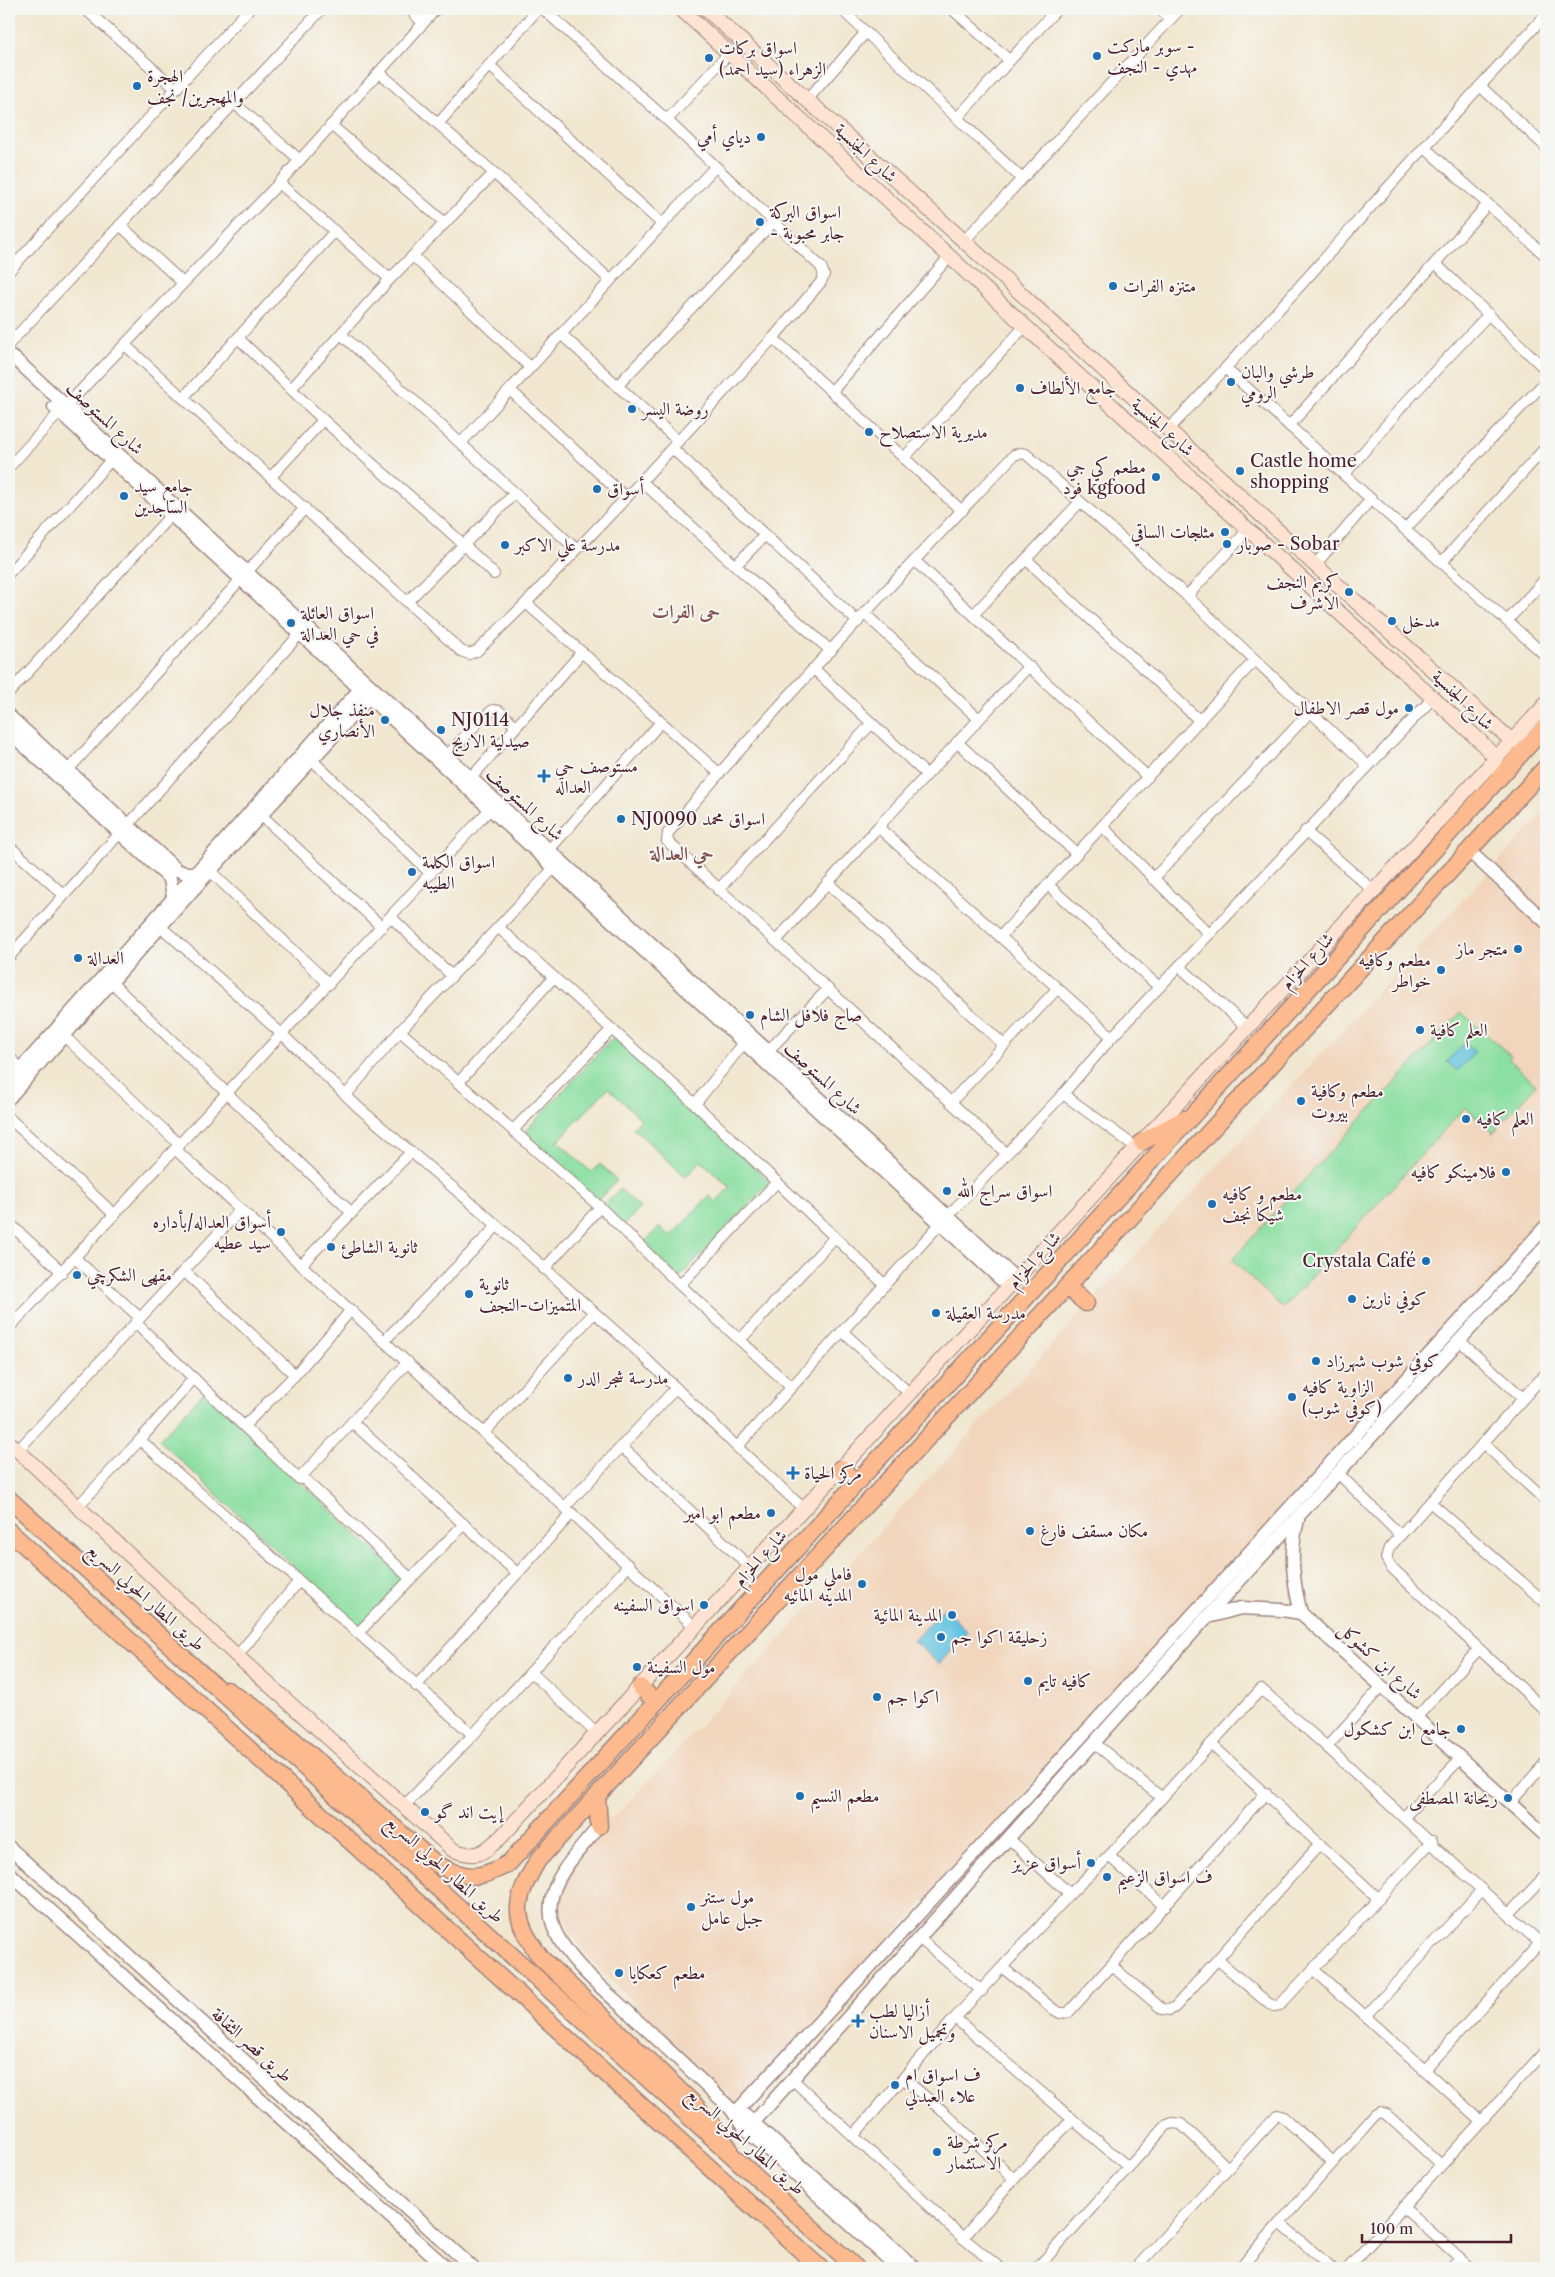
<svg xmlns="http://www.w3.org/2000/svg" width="1555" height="2277" font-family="'Libre Caslon Text',Amiri,serif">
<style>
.built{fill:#f1d5bc}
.green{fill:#8bdfa1;stroke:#6a7f66}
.water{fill:#62c2e0;stroke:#567086}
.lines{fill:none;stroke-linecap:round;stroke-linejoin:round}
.minor-casing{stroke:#9e837e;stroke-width:12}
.tertiary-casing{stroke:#9e837e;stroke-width:15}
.secondary-casing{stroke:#9e837e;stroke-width:16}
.primary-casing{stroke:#9e837e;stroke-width:19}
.trunk-casing{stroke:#9e837e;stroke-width:19}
.minor{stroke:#fff;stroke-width:10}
.tertiary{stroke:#fff;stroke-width:12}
.secondary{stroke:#fee3d2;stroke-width:14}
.primary{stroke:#fcba8e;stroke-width:16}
.trunk{stroke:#fcba8e;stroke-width:16}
.poi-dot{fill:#1f6fb2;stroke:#f6f6f2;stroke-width:2}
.labels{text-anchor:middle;stroke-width:4;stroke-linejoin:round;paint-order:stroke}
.poi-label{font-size:18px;fill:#4a1f2b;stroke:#f6f6f2;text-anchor:start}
.street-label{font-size:18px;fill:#4a1f2b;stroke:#f6f6f2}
.neighbourhood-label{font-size:19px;font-weight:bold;fill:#805250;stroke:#f6f6f2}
</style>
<rect width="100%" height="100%" fill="#f6f6f2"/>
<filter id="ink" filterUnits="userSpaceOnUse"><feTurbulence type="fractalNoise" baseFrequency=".02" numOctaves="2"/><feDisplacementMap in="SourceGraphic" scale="10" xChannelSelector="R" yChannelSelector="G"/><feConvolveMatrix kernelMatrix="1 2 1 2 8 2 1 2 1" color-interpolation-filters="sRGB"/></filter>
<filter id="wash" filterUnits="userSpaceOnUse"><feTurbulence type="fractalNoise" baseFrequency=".0096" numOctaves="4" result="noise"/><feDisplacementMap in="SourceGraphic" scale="20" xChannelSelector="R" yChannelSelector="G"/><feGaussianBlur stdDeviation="1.12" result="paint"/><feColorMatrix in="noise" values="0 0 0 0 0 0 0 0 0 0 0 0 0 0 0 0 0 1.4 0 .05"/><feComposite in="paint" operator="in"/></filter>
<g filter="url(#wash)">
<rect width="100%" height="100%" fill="#f1e7d0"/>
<polygon class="built" points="1546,810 1546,1221 738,2105 594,1964 571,1934 560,1906 562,1872 590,1825 597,1817 614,1817 683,1744"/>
<g class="green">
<polygon points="1461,1012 1511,1056 1509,1059 1536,1085 1493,1133 1465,1107 1283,1308 1232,1260 1292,1193"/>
<polygon points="614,1036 770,1182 679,1278 643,1244 659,1227 670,1237 709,1196 716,1202 730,1187 701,1161 686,1177 633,1128 641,1119 608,1088 558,1141 591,1172 600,1164 617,1180 597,1201 524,1133"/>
<polygon points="620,1189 640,1208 623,1226 603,1207"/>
<polygon points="205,1391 405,1580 359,1628 159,1440"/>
</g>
<g class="water">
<polygon points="1465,1042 1475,1052 1458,1071 1447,1062"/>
<polygon points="944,1608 968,1632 939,1664 913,1641"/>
</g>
</g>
<g filter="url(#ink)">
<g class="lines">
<g class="minor-casing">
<g id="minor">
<polyline points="85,9 176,89"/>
<polyline points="409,9 423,23"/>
<polyline points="841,9 1021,178"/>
<polyline points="952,9 1009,60"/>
<polyline points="1160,9 1170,19"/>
<polyline points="489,65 662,224"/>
<polyline points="379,72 494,173 610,280"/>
<polyline points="1480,86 1546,147"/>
<polyline points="807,100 866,32"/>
<polyline points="234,103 300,160"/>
<polyline points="958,117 1057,9"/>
<polyline points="667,120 729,53"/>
<polyline points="438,124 538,9"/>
<polyline points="331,125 445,223"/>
<polyline points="1425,148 1546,256"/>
<polyline points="279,183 390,279"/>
<polyline points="120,225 183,283"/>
<polyline points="964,241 1180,9"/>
<polyline points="413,256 530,367"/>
<polyline points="1435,263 1546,370"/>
<polyline points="9,271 249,9"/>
<polyline points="341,334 576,549"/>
<polyline points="562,335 678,441"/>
<polyline points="238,338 291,389 390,279 494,173"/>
<polyline points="773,338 962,511"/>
<polyline points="9,344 322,9"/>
<polyline points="125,345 461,651 469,654 477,651 526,603 626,498 773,338 821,282 824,275 821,267 667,120 543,9"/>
<polyline points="1226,369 1546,656"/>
<polyline points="618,385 773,222"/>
<path d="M291,389C356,454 430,509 494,574"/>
<polyline points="510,390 626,498"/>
<polyline points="832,391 950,256"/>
<polyline points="183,398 335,231"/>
<polyline points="66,406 279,183 436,9"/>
<polyline points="1289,426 1488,204"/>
<path d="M1169,429C1297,293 1418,150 1546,15"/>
<polyline points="461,443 715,167"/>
<polyline points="672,448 858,622"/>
<polyline points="904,458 1026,325"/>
<polyline points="9,467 60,412"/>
<polyline points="1344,475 1404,404 1489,314"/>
<polyline points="271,477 323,420"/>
<polyline points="641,481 831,651"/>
<polyline points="1405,529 1546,381"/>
<polyline points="1027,560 1200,721"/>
<polyline points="915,561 1148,777"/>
<polyline points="1442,562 1546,447"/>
<polyline points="736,565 765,535"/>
<polyline points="1315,565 1371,499"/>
<polyline points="247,572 305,508"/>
<polyline points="9,573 111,460"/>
<polyline points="1187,596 1248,530"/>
<polyline points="408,601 515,493"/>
<polyline points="526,603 719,773"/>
<polyline points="865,614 979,719"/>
<polyline points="974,614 1080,502"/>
<polyline points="1507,621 1546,578"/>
<polyline points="814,669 927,775"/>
<polyline points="9,693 171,515"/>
<polyline points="957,742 1077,854"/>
<polyline points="447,756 480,720 493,710 499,711 516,726"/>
<polyline points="312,760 431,874"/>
<polyline points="68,770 241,579"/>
<polyline points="471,778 582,652"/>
<polyline points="261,815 382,927"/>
<polyline points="128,825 300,634"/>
<polyline points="1102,826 1209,934"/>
<polyline points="878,827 1112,1037"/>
<polyline points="1305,831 1374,891"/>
<polyline points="9,846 64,895"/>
<polyline points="549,850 661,722"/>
<polyline points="210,871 329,984"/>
<polyline points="1153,879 1310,712"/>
<polyline points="828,883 1004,1045"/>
<polyline points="1048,885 1159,987"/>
<polyline points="718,890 872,723"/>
<polyline points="391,917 452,976"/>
<polyline points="161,927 283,1035 359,1108 483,1213 643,1356 737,1447 804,1509"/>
<polyline points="498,927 695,1104 885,1285"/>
<polyline points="1000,937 1255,660"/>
<polyline points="776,941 878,827 1029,666"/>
<polyline points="9,957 120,833"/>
<polyline points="1179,966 1248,1028"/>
<polyline points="111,982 352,1213"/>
<polyline points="400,1031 600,1207 680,1285 791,1387"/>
<polyline points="64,1036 180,1145"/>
<polyline points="768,1051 828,989"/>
<polyline points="9,1057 21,1069"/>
<polyline points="458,1083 554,977"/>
<polyline points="1063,1094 1137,1148"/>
<polyline points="346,1095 400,1031 554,868"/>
<polyline points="951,1102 1057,989"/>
<polyline points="695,1104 744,1043"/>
<polyline points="9,1118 115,1215"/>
<polyline points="513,1130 612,1029"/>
<polyline points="176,1150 695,1627"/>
<path d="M1006,1153L667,841L668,833C778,703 897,579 1014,455L1020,453L1026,454L1187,596L1367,765"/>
<polyline points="948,1216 1063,1094 1112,1037 1433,698"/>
<polyline points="9,1223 62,1272"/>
<polyline points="75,1258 140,1318"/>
<polyline points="301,1265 411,1152"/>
<polyline points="544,1269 600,1207"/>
<polyline points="184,1271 295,1375"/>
<polyline points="680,1285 777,1182"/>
<polyline points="136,1323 299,1479 408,1362"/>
<polyline points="9,1328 490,809"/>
<polyline points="842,1331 910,1394"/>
<polyline points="740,1340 835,1237"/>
<polyline points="384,1341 497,1226"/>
<polyline points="1460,1341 1523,1398"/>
<polyline points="1546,1373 1389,1548 1386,1558 1391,1567 1546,1711"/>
<polyline points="352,1422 517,1573"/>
<polyline points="244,1426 295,1375 351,1310"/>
<polyline points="484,1433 594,1313"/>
<polyline points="140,1440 473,1735"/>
<polyline points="1483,1443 1546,1501"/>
<polyline points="621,1446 750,1567"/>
<polyline points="737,1447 940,1224"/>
<polyline points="18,1450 241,1209"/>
<polyline points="1338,1473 1400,1535"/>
<polyline points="302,1477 411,1579"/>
<polyline points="1430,1502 1546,1603"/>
<polyline points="78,1506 140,1440 194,1378"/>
<polyline points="565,1507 676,1388"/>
<polyline points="358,1633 464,1524"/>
<polyline points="237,1656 299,1581"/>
<polyline points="531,1672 597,1734"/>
<polyline points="416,1686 572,1513"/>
<polyline points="1382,1686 1327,1747 1546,1949"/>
<polyline points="1416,1718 1479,1649"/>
<polyline points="1094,1743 1162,1798"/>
<polyline points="1211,1744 1379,1899"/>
<polyline points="1510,1803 1546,1762"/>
<polyline points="404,1806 473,1735 629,1565"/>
<polyline points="1405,1816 1461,1758"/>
<polyline points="1008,1838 1070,1894"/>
<polyline points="1109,1856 1165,1907"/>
<polyline points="1509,1914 1546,1875"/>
<polyline points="920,1939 982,1991"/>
<polyline points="1218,1960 1269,2004 1274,2006 1280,2005 1432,1841"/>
<polyline points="1112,1966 1162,2009 1170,2010 1175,2007 1320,1844"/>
<polyline points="1003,1968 1053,2009 1060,2013 1068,2013 1266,1793"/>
<polyline points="1313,1969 1481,2121"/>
<polyline points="1366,2016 1482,1890"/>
<polyline points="955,2018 1128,2167"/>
<polyline points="1425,2070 1540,1943"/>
<polyline points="792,2079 963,2238 1000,2268"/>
<polyline points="904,2079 944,2112 1014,2179"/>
<polyline points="854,2135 955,2018 1070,1894 1109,1856 1261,1689 1327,1747"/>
<polyline points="1403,2207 1471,2268"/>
<polyline points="1280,2223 1332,2268"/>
<polyline points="963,2238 1014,2179 1072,2120"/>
<polyline points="1037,2268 1167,2125 1173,2123 1181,2124 1228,2168"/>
<polyline points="1136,2268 1277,2115 1283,2117 1333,2162"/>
<polyline points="1240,2268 1375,2115 1380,2112 1386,2114 1441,2165"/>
<polyline points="1348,2268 1546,2050"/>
<polyline points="1450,2268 1460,2258"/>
</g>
</g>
<g class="tertiary-casing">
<g id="tertiary">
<polyline points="9,356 15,359 1016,1279"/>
<polyline points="54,407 1009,1287"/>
<polyline points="9,716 177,870 185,873 195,873"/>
<polyline points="9,732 170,879 173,897"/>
<polyline points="1469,851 1546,922"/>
<polyline points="9,1082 360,689"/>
<polyline points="9,1098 191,892 369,697"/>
<path d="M1298,1520C1289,1551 1293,1582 1301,1613"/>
<polyline points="1301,1613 1546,1836"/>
<polyline points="1208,1617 1241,1608 1282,1610 1301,1613"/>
<path d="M599,1826C582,1848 555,1873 551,1902C549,1916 553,1930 561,1942C577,1968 603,1989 626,2010C661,2043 696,2075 731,2109L743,2127L898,2268"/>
<polyline points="9,1847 473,2268"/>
<polyline points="9,1873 447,2268"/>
<polyline points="731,2109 746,2116 915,2268"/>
<polyline points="737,2111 1041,1781 1546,1226"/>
<polyline points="753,2123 1249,1570 1546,1246"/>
</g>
</g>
<g class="secondary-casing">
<g id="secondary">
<polyline points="681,9 1065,363 1433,698 1480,741 1496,759 1496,768"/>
<polyline points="706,9 964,241 1315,565 1512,741 1522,740"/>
<path d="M9,1442L237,1656L453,1850C479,1859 481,1854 501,1837L1546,704"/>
</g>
</g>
<g class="primary-casing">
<g id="primary">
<polyline points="1142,1142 1184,1119"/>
<polyline points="1068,1288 1086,1303"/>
<polyline points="841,1468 856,1483"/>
<polyline points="640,1687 656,1702"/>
<path d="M227,1690L265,1715L436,1864C466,1880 480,1880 509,1863L1321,975L1546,726"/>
<polyline points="597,1797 599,1826"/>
<path d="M729,2148L715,2128L694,2104L541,1958C511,1916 513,1903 538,1860L1546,767"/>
</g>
</g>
<g class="trunk-casing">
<g id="trunk">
<polyline points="9,1499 856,2268"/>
<polyline points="9,1531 820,2268"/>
</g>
</g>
<use href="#minor" class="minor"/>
<use href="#tertiary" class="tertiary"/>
<use href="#secondary" class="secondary"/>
<use href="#primary" class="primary"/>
<use href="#trunk" class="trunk"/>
</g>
</g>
<g class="poi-dot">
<circle cx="1097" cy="56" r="5"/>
<circle cx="709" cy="58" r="5"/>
<circle cx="137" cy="86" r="5"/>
<circle cx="761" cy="137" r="5"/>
<circle cx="760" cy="222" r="5"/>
<circle cx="1113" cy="286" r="5"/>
<circle cx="1231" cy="382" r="5"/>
<circle cx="1020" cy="388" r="5"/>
<circle cx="632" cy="409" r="5"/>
<circle cx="869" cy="432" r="5"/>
<circle cx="1240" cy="471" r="5"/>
<circle cx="1156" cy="477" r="5"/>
<circle cx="597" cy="489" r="5"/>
<circle cx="124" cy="496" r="5"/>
<circle cx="1225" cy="532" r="5"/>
<circle cx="1227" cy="544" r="5"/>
<circle cx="505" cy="545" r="5"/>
<circle cx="1349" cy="592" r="5"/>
<circle cx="1392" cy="621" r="5"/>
<circle cx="291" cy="623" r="5"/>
<circle cx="1409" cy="708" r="5"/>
<circle cx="385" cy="720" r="5"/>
<circle cx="441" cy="730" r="5"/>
<path d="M541.5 768.5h5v5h5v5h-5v5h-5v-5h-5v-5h5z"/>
<circle cx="621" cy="819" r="5"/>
<circle cx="412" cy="872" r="5"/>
<circle cx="1518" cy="949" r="5"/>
<circle cx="78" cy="958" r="5"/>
<circle cx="1441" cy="970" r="5"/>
<circle cx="750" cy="1015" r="5"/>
<circle cx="1420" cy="1030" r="5"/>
<circle cx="1301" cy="1101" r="5"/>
<circle cx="1466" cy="1119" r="5"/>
<circle cx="1506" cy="1172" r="5"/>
<circle cx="947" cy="1191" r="5"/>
<circle cx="1212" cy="1204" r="5"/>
<circle cx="281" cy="1232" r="5"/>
<circle cx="331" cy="1247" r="5"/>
<circle cx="1426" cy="1261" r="5"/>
<circle cx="77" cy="1275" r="5"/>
<circle cx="469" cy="1294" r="5"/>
<circle cx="1352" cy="1299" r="5"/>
<circle cx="936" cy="1313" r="5"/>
<circle cx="1316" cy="1361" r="5"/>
<circle cx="568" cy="1378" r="5"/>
<circle cx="1292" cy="1397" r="5"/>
<path d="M790.5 1465.5h5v5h5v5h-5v5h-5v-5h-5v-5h5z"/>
<circle cx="771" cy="1513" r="5"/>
<circle cx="1030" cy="1531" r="5"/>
<circle cx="862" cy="1584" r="5"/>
<circle cx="704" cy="1605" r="5"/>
<circle cx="952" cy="1615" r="5"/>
<circle cx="941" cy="1637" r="5"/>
<circle cx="637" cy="1667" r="5"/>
<circle cx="1028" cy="1681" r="5"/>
<circle cx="877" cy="1697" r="5"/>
<circle cx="1461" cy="1729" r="5"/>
<circle cx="800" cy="1796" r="5"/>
<circle cx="1508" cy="1798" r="5"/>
<circle cx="425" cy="1812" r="5"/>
<circle cx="1091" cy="1863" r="5"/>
<circle cx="1107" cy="1877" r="5"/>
<circle cx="691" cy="1907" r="5"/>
<circle cx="619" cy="1973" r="5"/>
<path d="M855.5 2013.5h5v5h5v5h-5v5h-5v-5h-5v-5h5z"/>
<circle cx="895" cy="2085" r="5"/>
<circle cx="937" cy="2152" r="5"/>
</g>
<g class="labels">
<g class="poi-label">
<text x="1107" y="52">سوبر ماركت -<tspan x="1107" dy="21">مهدي - النجف</tspan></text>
<text x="719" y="54">اسواق بركات<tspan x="719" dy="21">الزهراء (سيد احمد)</tspan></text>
<text x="147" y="82">الهجرة<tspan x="147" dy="21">والمهجرين/ نجف</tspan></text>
<text x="751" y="143" text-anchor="end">دياي أمي</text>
<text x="770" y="218">اسواق البركة<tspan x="770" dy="21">- جابر محبوبة</tspan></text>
<text x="1123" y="292">متنزه الفرات</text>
<text x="1241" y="378">طرشي والبان<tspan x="1241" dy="21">الرومي</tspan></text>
<text x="1030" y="394">جامع الألطاف</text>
<text x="642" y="415">روضة اليسر</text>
<text x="879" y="438">مديرية الاستصلاح</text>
<text x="1250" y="467">Castle home<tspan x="1250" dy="21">shopping</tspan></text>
<text x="1146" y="473" text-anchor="end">مطعم کي جي<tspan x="1146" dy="21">فود kgfood</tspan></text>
<text x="134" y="492">جامع سيد<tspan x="134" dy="21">الساجدين</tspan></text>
<text x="607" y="495">أسواق</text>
<text x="1215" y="538" text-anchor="end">مثلجات الساقي</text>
<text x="1237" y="550">صوبار - Sobar</text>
<text x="515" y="551">مدرسة علي الاكبر</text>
<text x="1339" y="588" text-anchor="end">كريم النجف<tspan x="1339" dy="21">الاشرف</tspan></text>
<text x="301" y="619">اسواق العائلة<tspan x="301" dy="21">في حي العدالة</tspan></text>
<text x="1402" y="627">مدخل</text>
<text x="1399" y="714" text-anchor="end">مول قصر الاطفال</text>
<text x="375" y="716" text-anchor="end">منفذ جلال<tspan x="375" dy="21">الأنصاري</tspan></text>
<text x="451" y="726">NJ0114<tspan x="451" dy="21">صيدلية الاريج</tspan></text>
<text x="555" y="772">مستوصف حي<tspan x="555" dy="21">العداله</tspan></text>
<text x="631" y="825">NJ0090 اسواق محمد</text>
<text x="422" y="868">اسواق الكلمة<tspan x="422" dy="21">الطيبه</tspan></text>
<text x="1508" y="955" text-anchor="end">متجر ماز</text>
<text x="88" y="964">العدالة</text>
<text x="1431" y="966" text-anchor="end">مطعم وكافيه<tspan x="1431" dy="21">خواطر</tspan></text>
<text x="760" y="1021">صاج فلافل الشام</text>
<text x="1430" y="1036">العلم كافية</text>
<text x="1311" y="1097">مطعم وكافية<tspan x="1311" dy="21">بيروت</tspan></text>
<text x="1476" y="1125">العلم كافيه</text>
<text x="1496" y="1178" text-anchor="end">فلامينكو كافيه</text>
<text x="957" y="1197">اسواق سراج الله</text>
<text x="1222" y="1200">مطعم و كافيه<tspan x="1222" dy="21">شيكا نجف</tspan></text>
<text x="271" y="1228" text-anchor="end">أسواق العداله/بأداره<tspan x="271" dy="21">سيد عطيه</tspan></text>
<text x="341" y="1253">ثانوية الشاطئ</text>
<text x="1416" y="1267" text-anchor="end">Crystala Café</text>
<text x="87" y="1281">مقهى الشكرچي</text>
<text x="479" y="1290">ثانوية<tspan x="479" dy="21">المتميزات-النجف</tspan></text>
<text x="1362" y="1305">كوفي نارين</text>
<text x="946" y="1319">مدرسة العقيلة</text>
<text x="1326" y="1367">كوفي شوب شهرزاد</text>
<text x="578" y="1384">مدرسة شجر الدر</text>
<text x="1302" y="1393">الزاوية كافيه<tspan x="1302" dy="21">(كوفي شوب)</tspan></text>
<text x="804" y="1479">مركز الحياة</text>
<text x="761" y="1519" text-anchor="end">مطعم ابو امير</text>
<text x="1040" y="1537">مكان مسقف فارغ</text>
<text x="852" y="1580" text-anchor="end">فاملي مول<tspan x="852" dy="21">المدينه المائيه</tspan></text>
<text x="694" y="1611" text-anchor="end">اسواق السفينه</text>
<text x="942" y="1621" text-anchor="end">المدينة المائية</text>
<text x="951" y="1643">زحليقة اكوا جم</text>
<text x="647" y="1673">مول السفينة</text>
<text x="1038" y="1687">كافيه تايم</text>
<text x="887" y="1703">اكوا جم</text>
<text x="1451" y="1735" text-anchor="end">جامع ابن كشكول</text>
<text x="810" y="1802">مطعم النسيم</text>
<text x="1498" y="1804" text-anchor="end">ريحانة المصطفى</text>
<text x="435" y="1818">إيت اند گو</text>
<text x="1081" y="1869" text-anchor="end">أسواق عزيز</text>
<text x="1117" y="1883">ف اسواق الزعيم</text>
<text x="701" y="1903">مول ستنر<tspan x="701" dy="21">جبل عامل</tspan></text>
<text x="629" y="1979">مطعم كعكايا</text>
<text x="869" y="2017">أزاليا لطب<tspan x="869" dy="21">وتجميل الاسنان</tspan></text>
<text x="905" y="2081">ف اسواق ام<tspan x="905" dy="21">علاء العبدلي</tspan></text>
<text x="947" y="2148">مركز شرطة<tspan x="947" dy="21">الاستثمار</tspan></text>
</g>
<g class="street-label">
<text transform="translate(866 153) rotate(43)" y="6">شارع الجنسية</text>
<text transform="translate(105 418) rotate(43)" y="6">شارع المستوصف</text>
<text transform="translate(1163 427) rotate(42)" y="6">شارع الجنسية</text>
<text transform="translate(1463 700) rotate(44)" y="6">شارع الجنسية</text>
<text transform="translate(525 804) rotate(43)" y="6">شارع المستوصف</text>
<text transform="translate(1307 961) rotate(-48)" y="6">شارع الحزام</text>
<text transform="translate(823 1078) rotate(43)" y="6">شارع المستوصف</text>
<text transform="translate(1034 1260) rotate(-48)" y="6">شارع الحزام</text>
<text transform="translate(760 1558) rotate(-48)" y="6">شارع الحزام</text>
<text transform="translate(146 1597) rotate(42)" y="6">طريق المطار الحولي السريع</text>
<text transform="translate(1380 1661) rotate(42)" y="6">شارع ابن كشوكل</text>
<text transform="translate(445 1869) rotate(42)" y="6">طريق المطار الحولي السريع</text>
<text transform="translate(252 2045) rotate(42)" y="6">طريق قصر الثقافة</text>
<text transform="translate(746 2141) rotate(42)" y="6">طريق المطار الحولي السريع</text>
</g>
<g class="neighbourhood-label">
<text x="686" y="618">حی الفرات</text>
<text x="682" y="860">حي العدالة</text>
</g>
</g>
<rect width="1555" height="2277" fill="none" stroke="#f6f6f2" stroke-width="30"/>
<path d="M1362 2234v8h149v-8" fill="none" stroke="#4a1f2b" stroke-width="2.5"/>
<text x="1370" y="2234" font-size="15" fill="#4a1f2b" stroke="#f6f6f2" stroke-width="4" paint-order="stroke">100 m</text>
</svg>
